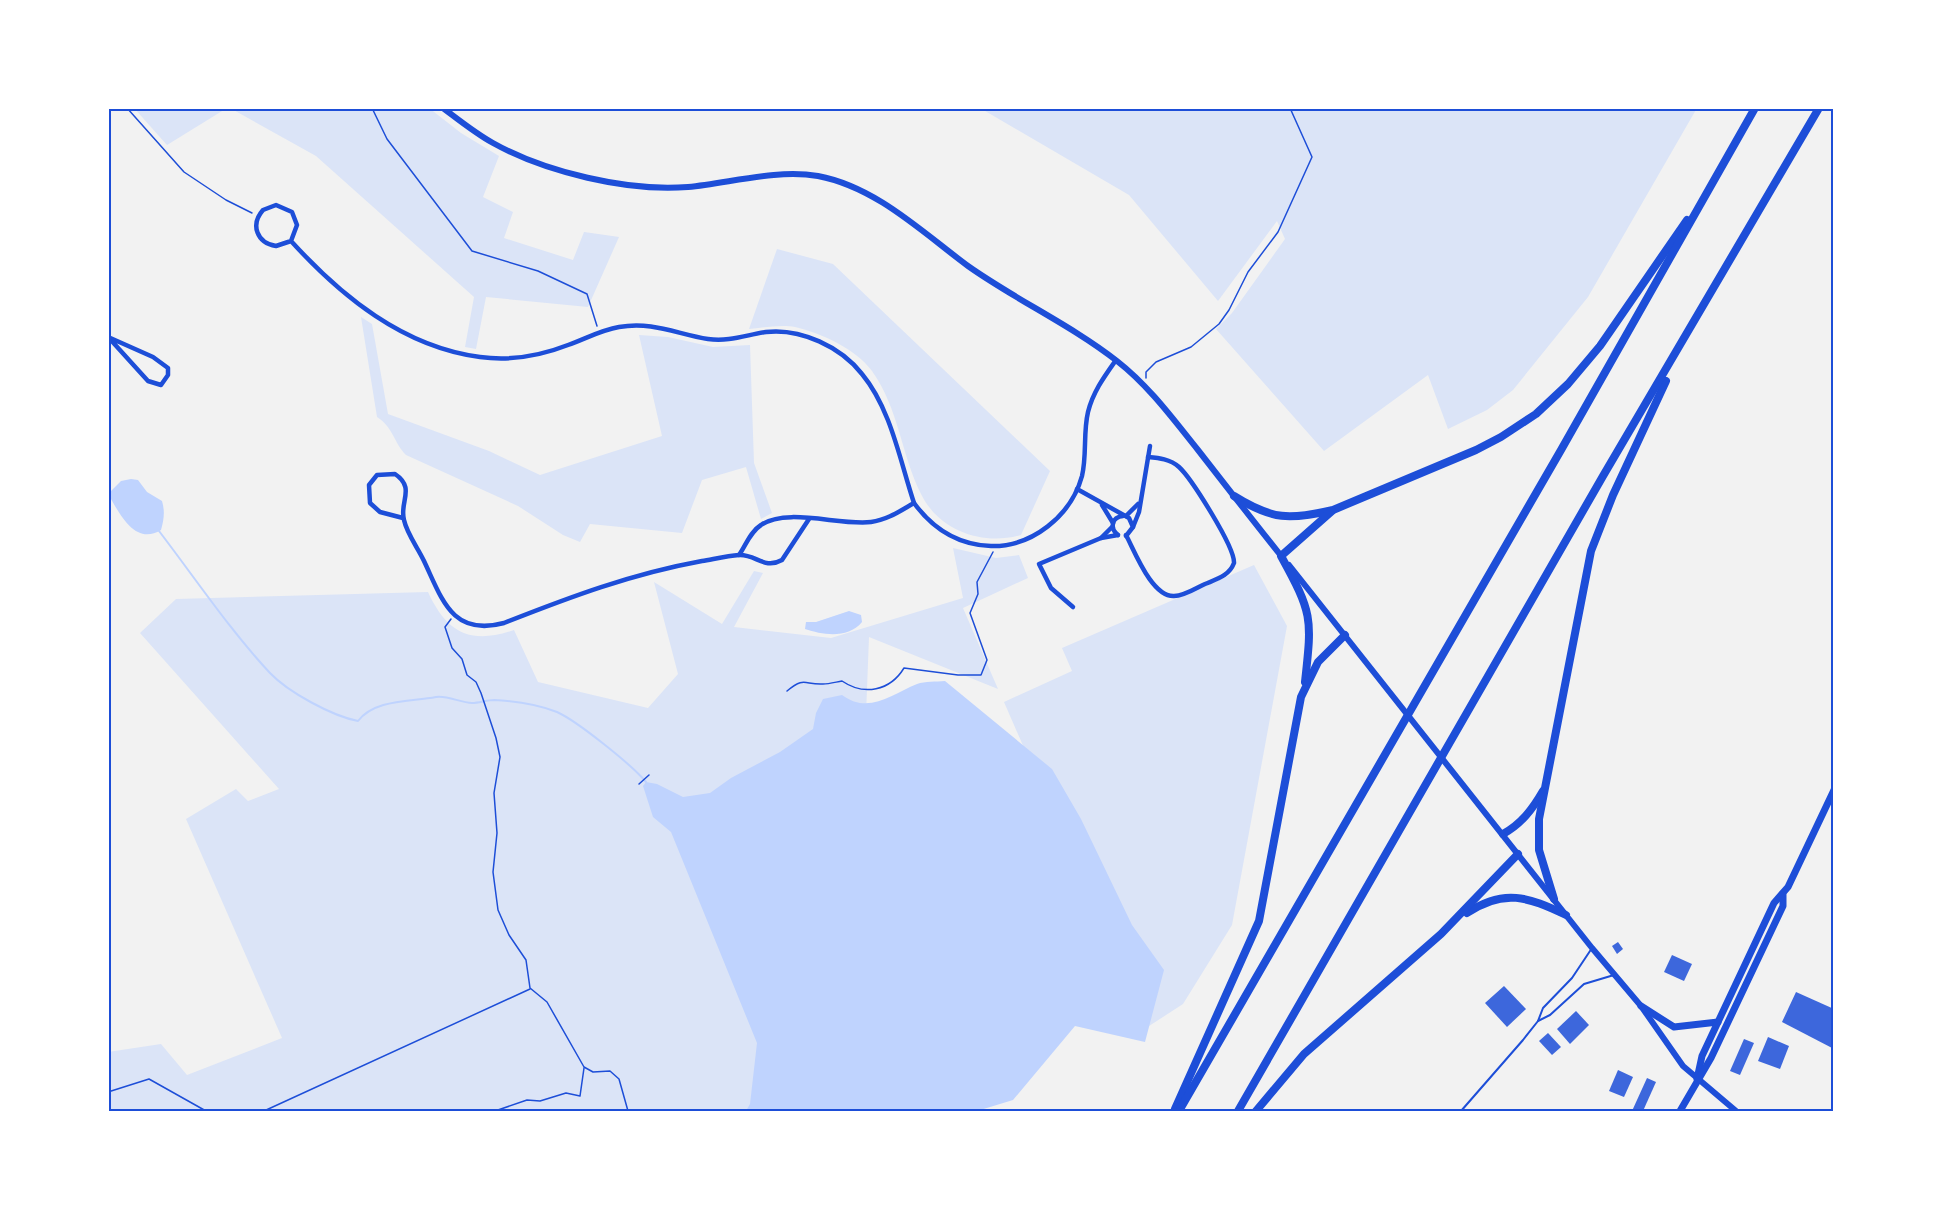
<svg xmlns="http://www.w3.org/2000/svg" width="1942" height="1219" font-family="'Sofia Sans Condensed',sans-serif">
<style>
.green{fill:#dbe4f7}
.water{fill:#bfd3fe}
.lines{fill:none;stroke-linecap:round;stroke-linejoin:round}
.stream{stroke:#bfd3fe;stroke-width:2}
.building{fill:#3d67dc}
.path{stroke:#1d4ed8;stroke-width:1.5}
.service{stroke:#1d4ed8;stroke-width:2}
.minor{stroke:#1d4ed8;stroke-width:4.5}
.secondary{stroke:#1d4ed8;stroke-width:6}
.primary{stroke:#1d4ed8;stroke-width:7}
.motorway{stroke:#1d4ed8;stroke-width:8}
.neatline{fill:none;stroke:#1d4ed8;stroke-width:2}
</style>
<rect width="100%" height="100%" fill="#f2f2f2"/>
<g class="green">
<polygon points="134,108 227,108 167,145"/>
<polygon points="230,108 429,108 461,133 499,156 483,197 513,212 504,238 573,260 584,232 619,237 588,307 486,297 476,349 465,347 474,297 316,156"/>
<polygon points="980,108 1697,108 1588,297 1513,390 1487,410 1448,429 1428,375 1324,451 1216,329 1232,313 1285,239 1277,221 1218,301 1129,195"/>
<path d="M777,249L833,264L1050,471L1021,535C983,546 939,531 921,494C901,454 899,409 872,371C856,349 821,333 795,327C781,324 763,328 749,329Z"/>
<path d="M361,317L372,324L388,414L489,451L540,475L662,436L639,335L668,337L713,347L750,345L754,463L772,513L761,519L746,467L702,480L682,533L590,524L580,542L563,535L518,506L406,455C394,443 393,427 377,417Z"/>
<path d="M953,548L996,558L1019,555L1028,578L963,608L998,689L869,637L860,871L974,1111H108V1052L161,1044L187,1075L282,1038L186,819L236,789L248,801L279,789L140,633L176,599L428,592C447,633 470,645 514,630L538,682L648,708L678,674L654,582L722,624L754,571L763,573L734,627L831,638L963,598Z"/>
<polygon points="1254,565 1287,626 1232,925 1183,1004 1146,1028 1004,702 1072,671 1062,648"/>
</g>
<g class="water">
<path d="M131,479L138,480L147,492L162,501C165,511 164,519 161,530C135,546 120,514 108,494L121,481Z"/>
<path d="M849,611L861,615L862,622C848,639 823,635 805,629L806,622H816Z"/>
<path d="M945,681L1052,769L1081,819L1132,925L1164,970L1145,1042L1075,1026L1013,1100L977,1111H746L750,1104L757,1043L671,832L653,817L643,786L646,782L657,784L683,797L710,793L731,778L780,752L813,729L816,713L823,699L842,695C869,715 892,694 917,684C925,681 936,682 945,681Z"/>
</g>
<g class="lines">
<path class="stream" d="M159,531C195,578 229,629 270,673C288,692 332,716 358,721C375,699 410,702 436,697C447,695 461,703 472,703C479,703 487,700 494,700C514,701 539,705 557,712C577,721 632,765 646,782"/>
</g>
<g class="building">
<polygon points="1618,942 1623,949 1617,954 1612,946"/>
<polygon points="1672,955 1692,964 1684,981 1664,972"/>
<polygon points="1504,986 1526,1009 1507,1027 1485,1003"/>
<polygon points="1796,992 1834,1009 1834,1049 1782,1022"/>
<polygon points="1576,1011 1589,1025 1570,1044 1557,1029"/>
<polygon points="1548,1033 1561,1047 1552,1055 1539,1041"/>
<polygon points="1768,1037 1789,1046 1780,1069 1758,1061"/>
<polygon points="1744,1039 1754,1043 1740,1075 1730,1071"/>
<polygon points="1618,1070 1633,1077 1624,1097 1609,1091"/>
<polygon points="1647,1078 1656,1082 1643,1111 1632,1111"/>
</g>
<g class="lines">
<g class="path">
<polyline points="127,108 184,172 226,200 252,213"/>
<polyline points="372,108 387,139 472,251 538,271 587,294 597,326"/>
<polyline points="1146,378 1146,372 1156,362 1191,347 1219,324 1229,310 1248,272 1278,232 1312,157 1290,108"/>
<polyline points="451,619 445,627 452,648 462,659 467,675 476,682 481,693 496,738 500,757 494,793 497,833 493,872 498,910 509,935 526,960 530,988 547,1002 584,1067 593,1072 610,1071 619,1079 628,1111"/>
<path d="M787,691C805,676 804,685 823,684C829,684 836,682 842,681C864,696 890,691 904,668L958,675H981L987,660L970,613L978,594L977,582L993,552"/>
<polyline points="639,784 649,775"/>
<polyline points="108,1092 149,1079 206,1111"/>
<polyline points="264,1111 530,989"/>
<polyline points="466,1111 476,1111"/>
<polyline points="495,1111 527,1100 540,1101 566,1093 580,1096 584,1068"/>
</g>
<g class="service">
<polyline points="1538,1021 1550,1015 1584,984 1614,975"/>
<polyline points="1461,1111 1523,1040 1538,1021 1543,1008 1572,978 1592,948"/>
</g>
<g class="minor">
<path d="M291,241L297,225L292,212L276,205L263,210C250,225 257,243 276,246L291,241C341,296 403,347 480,357C510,361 540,356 568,345C585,339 601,330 619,327C652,321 677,334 708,339C729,342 746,335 766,332C801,328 841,347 862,374C891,409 900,461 914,503C933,529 958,545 991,546C1032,547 1071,516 1082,476C1087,455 1083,433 1088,412C1093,392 1104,377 1116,360"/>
<polyline points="108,337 153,357 168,368 168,375 161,385 148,381 109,338"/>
<polyline points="1077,489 1129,518 1133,527 1126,536"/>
<polyline points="1102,505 1113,523"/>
<polyline points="1126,516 1138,504"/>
<path d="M403,518L380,512L370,503L369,485L377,475L395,474C416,488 399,502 404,520C407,534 418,548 424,561C442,599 452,637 504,623C570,597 631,574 702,561C714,559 727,556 739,555C756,554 764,570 782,560L809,519"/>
<polyline points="1133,527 1139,512 1150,446"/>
<path d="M1118,535C1109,528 1112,517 1123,516"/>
<path d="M1126,535C1135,552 1152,597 1174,596C1185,596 1196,588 1205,584C1217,579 1229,576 1234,563C1235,547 1191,478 1179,467C1170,459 1159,458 1148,457"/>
<polyline points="1101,538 1112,527"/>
<path d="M739,555C746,545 750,532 761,525C787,507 840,526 871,522C887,520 900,511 914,503"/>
<polyline points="1073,607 1051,588 1039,564 1101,538 1118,535"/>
</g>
<g class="secondary">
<path d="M443,108C459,120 475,133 493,143C545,172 628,192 688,187C730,183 776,169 818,176C876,187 922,232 968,266C1016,300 1071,325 1117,361C1149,386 1173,419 1198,450C1226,486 1254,522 1282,557"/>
<polyline points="1289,565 1592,948 1641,1006 1683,1066 1736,1111"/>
</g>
<g class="primary">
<polyline points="1641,1006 1674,1027 1718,1022"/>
<polyline points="1697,1079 1702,1056 1774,903 1788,887 1834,790"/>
<polyline points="1680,1111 1711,1058 1783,906 1783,895"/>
</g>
<g class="motorway">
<path d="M1234,496C1272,520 1290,520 1333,510L1476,450L1501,437L1536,414L1568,384L1600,346L1687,220"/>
<path d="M1305,682C1312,618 1313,614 1281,556L1332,511"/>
<path d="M1503,834C1521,824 1532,810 1543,791"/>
<polyline points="1554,899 1539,850 1539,819 1591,551 1613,495 1666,381"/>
<path d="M1467,913C1504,888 1528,897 1566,915"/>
<polyline points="1175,1109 1259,921 1301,697 1318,662 1345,635"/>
<polyline points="1179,1111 1561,450 1755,108"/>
<polyline points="1238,1111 1603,476 1819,108"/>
<polyline points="1256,1111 1304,1054 1441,934 1518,854"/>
</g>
</g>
<rect width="1942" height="1219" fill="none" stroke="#ffffff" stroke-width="219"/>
<rect x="110" y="110" width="1722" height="1000" class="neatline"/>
</svg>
